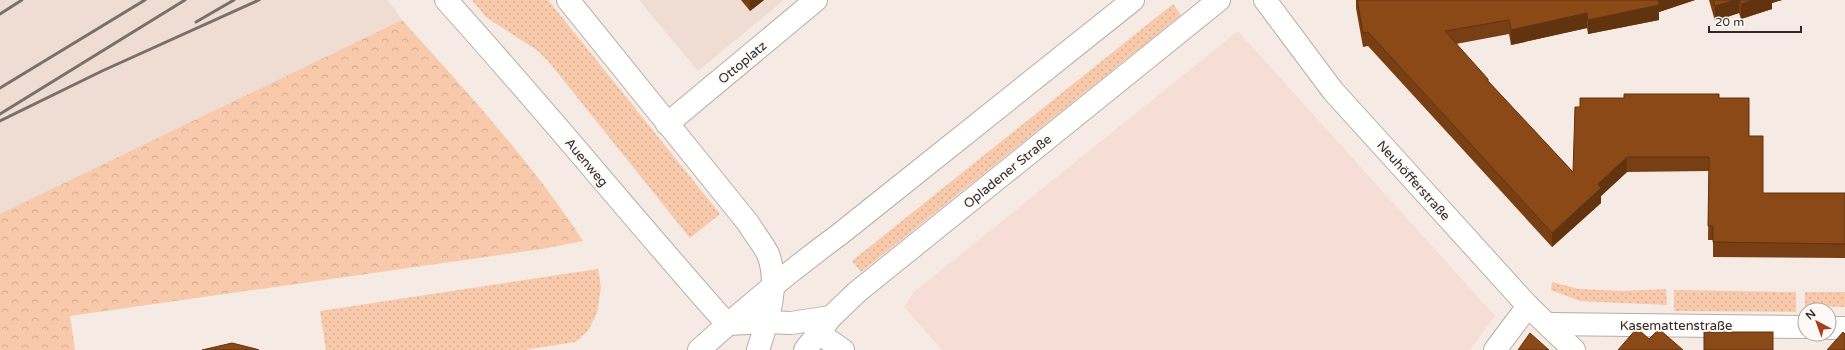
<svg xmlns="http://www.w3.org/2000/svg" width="1845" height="350" font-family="'Varela Round',sans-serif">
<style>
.commercial{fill:#f6ddd5}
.built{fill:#efdcd2}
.grass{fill:url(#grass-dots)}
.park{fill:url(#park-crowns)}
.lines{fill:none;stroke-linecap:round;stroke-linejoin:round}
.minor-casing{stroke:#b7ada6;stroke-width:24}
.major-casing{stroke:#b7ada6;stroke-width:24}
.minor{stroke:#fff;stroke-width:22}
.major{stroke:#fff;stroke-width:22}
.rail{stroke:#77716c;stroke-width:3}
.wall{fill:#773f13}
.shaded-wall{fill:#61330f}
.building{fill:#8a4916;stroke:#61330f}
.labels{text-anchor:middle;stroke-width:4;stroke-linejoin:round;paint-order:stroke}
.street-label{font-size:13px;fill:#2f2b28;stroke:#fef9f6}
</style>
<defs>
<pattern id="grass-dots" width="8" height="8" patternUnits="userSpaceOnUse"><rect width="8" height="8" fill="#f8c9ab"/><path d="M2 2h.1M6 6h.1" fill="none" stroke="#d5ad93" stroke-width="1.8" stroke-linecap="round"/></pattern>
<pattern id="park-crowns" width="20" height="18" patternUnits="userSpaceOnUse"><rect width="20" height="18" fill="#f8c9ab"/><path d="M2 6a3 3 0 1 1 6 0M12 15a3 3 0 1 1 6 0" fill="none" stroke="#d5ad93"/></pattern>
</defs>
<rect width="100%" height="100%" fill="#f6ebe4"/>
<polygon class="commercial" points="1238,31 1495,316 1470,350 942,350 904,307 914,292"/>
<g class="built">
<polygon points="0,0 388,0 402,20 0,214"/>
<polygon points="639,0 784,0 698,71"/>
</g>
<g class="grass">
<polygon points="472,0 548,0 720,214 690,238 548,61 538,51 486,17"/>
<polygon points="1173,4 1181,15 861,272 852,261"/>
<polygon points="598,269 601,287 597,313 588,331 575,342 524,350 326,350 320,311"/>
<polygon points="1552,282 1579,289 1622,291 1666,289 1667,305 1580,301 1551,290"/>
<polygon points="1674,290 1796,292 1796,312 1674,311"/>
<polygon points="1805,292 1845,292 1845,307 1805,306"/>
</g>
<path class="park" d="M402,20C466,91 531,161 583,241L542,249L70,316L75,350H0V214Z"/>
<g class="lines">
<g class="minor-casing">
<g id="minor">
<path d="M446,0C542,106 632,217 727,324L767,322L791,323L831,317"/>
<path d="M568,0L748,223C754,233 763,244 768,254C780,286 768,319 758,350"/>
<polyline points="1265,0 1333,91 1528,306 1574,350"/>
<polyline points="667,124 816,0"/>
<polyline points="1548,324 1805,327"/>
<polyline points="1829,328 1845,328"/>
<polyline points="817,332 843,350"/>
<polyline points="1495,350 1528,306"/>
</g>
</g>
<g class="major-casing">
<g id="major">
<path d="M699,350C744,309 791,270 840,234L1133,0"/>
<polyline points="805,350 831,317 857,292 1219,0"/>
</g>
</g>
<use href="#minor" class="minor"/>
<use href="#major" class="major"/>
<g class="rail">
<polyline points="0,14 22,0"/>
<polyline points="196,22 234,0"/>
<polyline points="0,88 145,0"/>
<polyline points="0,114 185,0"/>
<polyline points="0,121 102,71 259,0"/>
</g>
</g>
<g class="wall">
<polygon points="741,0 764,0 750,11"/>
<polygon points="1356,0 1695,0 1659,12 1659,20 1588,34 1587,28 1511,45 1509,34 1456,44 1488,81 1573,172 1719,98 1749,136 1763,193 1845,193 1845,258 1713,257 1713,240 1708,240 1709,171 1627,172 1601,196 1601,203 1552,247 1368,46 1363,47 1356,8"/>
<polygon points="1709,0 1782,0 1772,3 1772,9 1741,19 1739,13 1715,21"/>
</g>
<g class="shaded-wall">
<polygon points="751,0 764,0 750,11 750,1"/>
<polygon points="1658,0 1695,0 1659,12 1659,20 1588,34 1588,20"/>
<polygon points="1735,0 1739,0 1739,13 1715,21 1715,6"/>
<polygon points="1754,0 1782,0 1772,3 1772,9 1741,19 1741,4"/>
<polygon points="1587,13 1587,28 1511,45 1511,30"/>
<polygon points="1627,157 1627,172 1601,196 1601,203 1552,247 1552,233 1598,184"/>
</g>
<g class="building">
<polygon points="1357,0 1658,0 1659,5 1588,20 1587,13 1511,30 1509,20 1445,31 1488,79 1488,81 1573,172 1575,107 1580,107 1580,98 1624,98 1624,94 1719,94 1719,98 1749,98 1749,136 1763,136 1763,193 1845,193 1845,244 1713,242 1713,226 1708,226 1709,157 1627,157 1598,184 1601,188 1552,233 1368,32 1363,33"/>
<polygon points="1713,0 1735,0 1715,6"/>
<polygon points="1739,0 1754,0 1741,4"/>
<polygon points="1637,328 1649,339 1659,329 1683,350 1618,350"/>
<rect x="1704" y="332" width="69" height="18"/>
<polygon points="1843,332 1845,334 1845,350 1827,350"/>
<polygon points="1530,333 1549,350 1518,350"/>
<polygon points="232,343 256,349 259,350 202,350"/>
</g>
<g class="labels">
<g class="street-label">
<text transform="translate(742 62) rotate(-40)" y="5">Ottoplatz</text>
<text transform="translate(587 162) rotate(50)" y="5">Auenweg</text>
<text transform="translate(1007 171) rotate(-39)" y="5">Opladener Straße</text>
<text transform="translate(1414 180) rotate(48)" y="5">Neuhöfferstraße</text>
<text x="1676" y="330">Kasemattenstraße</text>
</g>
</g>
<g transform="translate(1817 322) rotate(319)"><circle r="19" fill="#fef9f6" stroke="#aba7a4"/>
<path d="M0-3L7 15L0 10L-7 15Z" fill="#a73f21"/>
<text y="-6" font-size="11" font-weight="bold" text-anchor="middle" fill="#2f2b28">N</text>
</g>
<path d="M1709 26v6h92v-6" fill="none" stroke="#2f2b28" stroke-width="2"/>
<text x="1715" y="26" font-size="12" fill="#2f2b28" stroke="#fef9f6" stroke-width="3" paint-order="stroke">20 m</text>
</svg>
